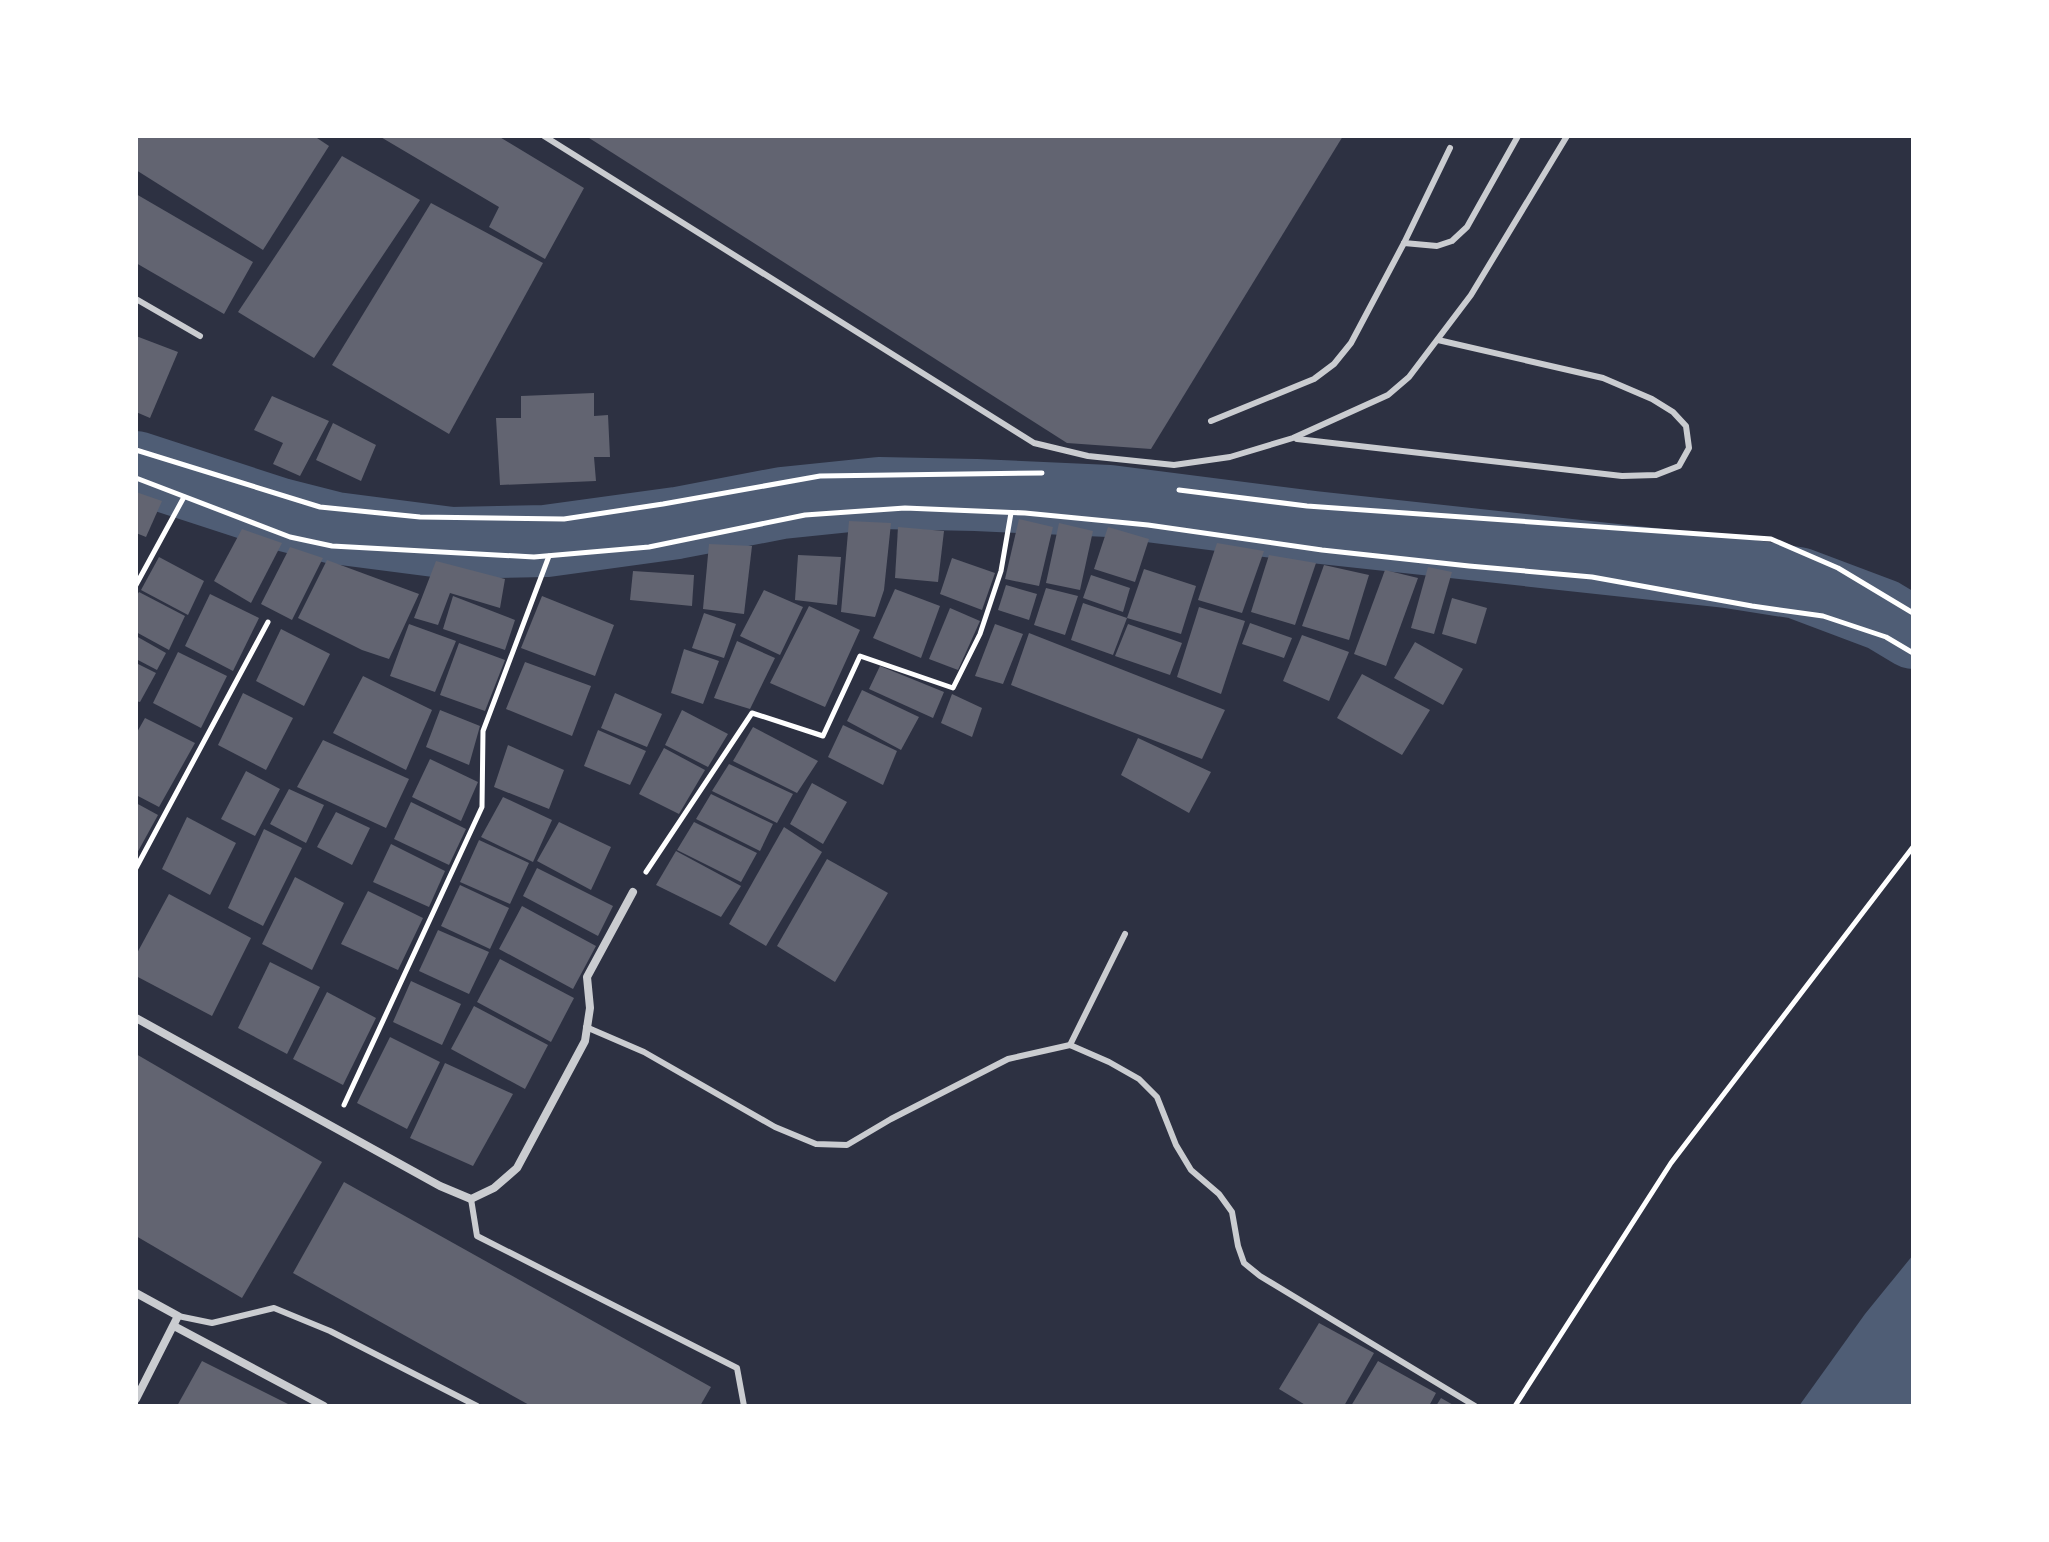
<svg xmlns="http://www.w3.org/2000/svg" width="2049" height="1542" font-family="'IBM Plex Sans',sans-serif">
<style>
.water{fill:#4f5d75}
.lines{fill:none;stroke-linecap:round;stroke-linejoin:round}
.river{stroke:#4f5d75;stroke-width:72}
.building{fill:#626471}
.path{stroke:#fff;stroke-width:5}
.service{stroke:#caccd0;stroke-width:6}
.minor{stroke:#caccd0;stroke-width:8}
</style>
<rect width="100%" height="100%" fill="#2d3142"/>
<polygon class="water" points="1913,1255 1913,1406 1799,1406 1865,1314"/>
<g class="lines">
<polyline class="river" points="136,467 280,514 335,528 451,543 546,541 677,523 782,503 879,493 976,495 1109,501 1313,527 1727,572 1798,583 1883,615 1913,633"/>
</g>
<g class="building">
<polygon points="136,136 314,136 329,146 263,250 136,170"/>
<polygon points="379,136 498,136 584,188 545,259 489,227 499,207"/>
<polygon points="586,136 1343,136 1151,449 1067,443"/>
<polygon points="342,156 420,200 314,358 238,312"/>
<polygon points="136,194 253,262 224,314 136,263"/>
<polygon points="431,203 543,263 449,434 332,365"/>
<polygon points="136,336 178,352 150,418 136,412"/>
<polygon points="594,393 594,416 608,415 610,457 594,457 596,481 500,485 496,418 521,418 521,396"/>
<polygon points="272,396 329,421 300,476 273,464 283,443 254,430"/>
<polygon points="333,423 376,445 361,481 316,460"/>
<polygon points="136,492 162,501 146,537 136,533"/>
<polygon points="1019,519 1053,527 1039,586 1005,579"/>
<polygon points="849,521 891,523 884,590 875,617 841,612"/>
<polygon points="1059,523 1093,531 1080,590 1046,583"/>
<polygon points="898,527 944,531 938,582 895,578"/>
<polygon points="1108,527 1149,539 1135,582 1094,569"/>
<polygon points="242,529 282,543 251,603 214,581"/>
<polygon points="1217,543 1264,551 1242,613 1198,600"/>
<polygon points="709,544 752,546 744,614 703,609"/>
<polygon points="290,547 323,558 292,620 261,604"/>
<polygon points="798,555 841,557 837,605 795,600"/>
<polygon points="1269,555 1316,563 1295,625 1251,612"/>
<polygon points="159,557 204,581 188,615 141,590"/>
<polygon points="952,558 995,573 982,610 940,594"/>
<polygon points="327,560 419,594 389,659 362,650 298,618"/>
<polygon points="436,561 505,579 500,608 450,593 438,625 414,618"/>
<polygon points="1324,565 1369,575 1349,640 1302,626"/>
<polygon points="1428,567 1452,572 1434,634 1411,628"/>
<polygon points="1144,569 1196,586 1181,634 1127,618"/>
<polygon points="1385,570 1418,578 1386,666 1354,654"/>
<polygon points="633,571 694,575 692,606 630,600"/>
<polygon points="1091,575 1130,588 1123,612 1083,598"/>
<polygon points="1006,585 1037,594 1029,620 998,610"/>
<polygon points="1046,588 1078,596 1065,635 1034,625"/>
<polygon points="895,589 940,606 921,658 873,638"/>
<polygon points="764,590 803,607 780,655 740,636"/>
<polygon points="139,592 185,616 169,650 136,632 136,597"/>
<polygon points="210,594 259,618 233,671 185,646"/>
<polygon points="453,596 515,620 505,650 443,629"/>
<polygon points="542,596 614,625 595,676 521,648"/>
<polygon points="1452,598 1487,608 1476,644 1442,634"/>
<polygon points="1083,603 1127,618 1113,655 1071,640"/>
<polygon points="809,606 860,630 825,707 770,683"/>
<polygon points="1199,607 1245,621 1221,694 1177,677"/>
<polygon points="950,608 980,621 958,670 929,659"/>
<polygon points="704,613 736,624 724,658 692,648"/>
<polygon points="1250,623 1292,638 1284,658 1242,644"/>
<polygon points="409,624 456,641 435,692 390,676"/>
<polygon points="995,624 1023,634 1003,684 975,676"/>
<polygon points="1128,624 1182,643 1170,675 1115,656"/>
<polygon points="281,629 330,654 304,706 256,681"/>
<polygon points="1029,633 1225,710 1202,759 1011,685"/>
<polygon points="1302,635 1349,652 1329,701 1283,681"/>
<polygon points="136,636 166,653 157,670 136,659"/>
<polygon points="737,641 775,658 750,709 714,698"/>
<polygon points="1415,642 1463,669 1443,705 1394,678"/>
<polygon points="459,643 505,660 485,711 440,695"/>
<polygon points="684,649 719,661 703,704 671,693"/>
<polygon points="178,652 227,676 201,728 153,703"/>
<polygon points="525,662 591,686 572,736 506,709"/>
<polygon points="136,663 156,673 140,702 136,701"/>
<polygon points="880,666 944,692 933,718 869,689"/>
<polygon points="1362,674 1430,710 1402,755 1337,718"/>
<polygon points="363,676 432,710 406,770 333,733"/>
<polygon points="862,690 919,717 901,750 847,721"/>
<polygon points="243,693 293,718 266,770 218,745"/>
<polygon points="615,693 662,714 647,747 601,728"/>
<polygon points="952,694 982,708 972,737 941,723"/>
<polygon points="440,710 480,726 469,765 426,747"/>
<polygon points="682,710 728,734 708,767 665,745"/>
<polygon points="145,718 195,743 159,807 136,795 136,734"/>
<polygon points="843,725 897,751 883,785 828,757"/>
<polygon points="753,727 818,761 797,793 733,761"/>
<polygon points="598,730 646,751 630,785 584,766"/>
<polygon points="1138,738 1211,772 1189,813 1121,775"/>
<polygon points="323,740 409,779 386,828 297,787"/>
<polygon points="508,745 564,770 549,809 494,787"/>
<polygon points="664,748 705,770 679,814 639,794"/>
<polygon points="430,759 478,782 461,821 412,797"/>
<polygon points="729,764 793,794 777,823 712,791"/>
<polygon points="246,771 280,789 255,836 221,819"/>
<polygon points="812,783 847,802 823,844 790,824"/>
<polygon points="289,789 324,805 306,843 270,824"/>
<polygon points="711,794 773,824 760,851 696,819"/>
<polygon points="503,797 552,820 533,862 481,837"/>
<polygon points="411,802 466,829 449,865 394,839"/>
<polygon points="136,803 158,815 136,855"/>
<polygon points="336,812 370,828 352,865 317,847"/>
<polygon points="187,817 236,843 210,895 162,869"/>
<polygon points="559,822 611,847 591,890 537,861"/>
<polygon points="694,822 757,853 741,882 677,850"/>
<polygon points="784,827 822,852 766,946 729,924"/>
<polygon points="264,829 302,848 263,926 228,908"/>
<polygon points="479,840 529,863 510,904 460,882"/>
<polygon points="391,844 445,871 429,907 373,882"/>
<polygon points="676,851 741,886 721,917 656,885"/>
<polygon points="827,859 888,893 835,982 777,946"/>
<polygon points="537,868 613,906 598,936 523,896"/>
<polygon points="295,877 344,903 312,970 262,944"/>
<polygon points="460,885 509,908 490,949 441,926"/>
<polygon points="368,891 423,918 398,970 341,944"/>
<polygon points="169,894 251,938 212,1016 136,976 136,955"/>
<polygon points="522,906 596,946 573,989 499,949"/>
<polygon points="438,930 489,952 469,994 419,971"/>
<polygon points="500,959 574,998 551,1042 477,1002"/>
<polygon points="270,962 320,987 287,1054 238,1028"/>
<polygon points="411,981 461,1004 442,1045 393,1022"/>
<polygon points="327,992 376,1018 343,1085 293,1059"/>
<polygon points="474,1006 548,1045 525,1089 451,1049"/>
<polygon points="390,1037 440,1062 407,1129 357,1103"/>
<polygon points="136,1054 322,1162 242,1298 136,1236"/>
<polygon points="445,1063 513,1094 473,1166 410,1138"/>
<polygon points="344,1182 711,1387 700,1406 531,1406 293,1273"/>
<polygon points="1319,1323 1374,1353 1344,1406 1307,1406 1279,1389"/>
<polygon points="202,1361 292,1406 177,1406"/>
<polygon points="1378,1361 1436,1393 1429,1406 1351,1406"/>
<polygon points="1441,1398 1455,1406 1436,1406"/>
</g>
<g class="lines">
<g class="path">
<polyline points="136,450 320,507 420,517 564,519 663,504 820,476 1042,473"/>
<polyline points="136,478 290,537 332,546 534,557 649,547 805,515 905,508 1025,513 1148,525 1322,550 1469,566 1592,577 1752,606 1823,616 1886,637 1913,653"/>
<polyline points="1179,490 1307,506 1771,539 1838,568 1913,613"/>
<polyline points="136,585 184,497"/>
<polyline points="136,868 268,622"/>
<polyline points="646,872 752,713 823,736 860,656 953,688 980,634 1001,571 1011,513"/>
<polyline points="344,1105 482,807 483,731 549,556"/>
<polyline points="1515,1406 1671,1163 1913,847"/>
</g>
<g class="service">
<polyline points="544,136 1034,443 1088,456 1174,465 1230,457 1293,438 1388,395 1409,377 1471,295 1567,136"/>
<polyline points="1404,243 1437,246 1452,241 1467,227 1518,136"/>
<polyline points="136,299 200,336"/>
<polyline points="1211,421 1314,379 1334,364 1351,343 1404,243 1450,148"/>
<polyline points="1297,439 1622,476 1656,475 1679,466 1689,448 1686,426 1673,412 1652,399 1603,378 1438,340"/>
<polyline points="586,1027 644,1052 775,1127 816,1144 847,1145 891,1119 1008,1059 1070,1045 1109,1062 1139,1079 1157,1097 1176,1145 1191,1170 1219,1194 1232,1212 1238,1246 1244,1263 1260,1276 1475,1406"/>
<polyline points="1070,1045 1125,934"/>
<polyline points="471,1199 477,1236 737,1368 744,1406"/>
<polyline points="178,1316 212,1323 274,1308 330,1331 477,1406"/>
</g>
<g class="minor">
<polyline points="136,1018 440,1186 471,1199 494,1188 517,1168 585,1041 590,1008 587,977 633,892"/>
<polyline points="136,1293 178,1316 136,1399"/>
<polyline points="174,1326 324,1406"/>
</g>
</g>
<rect width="2049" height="1542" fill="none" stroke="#ffffff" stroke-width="276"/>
</svg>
